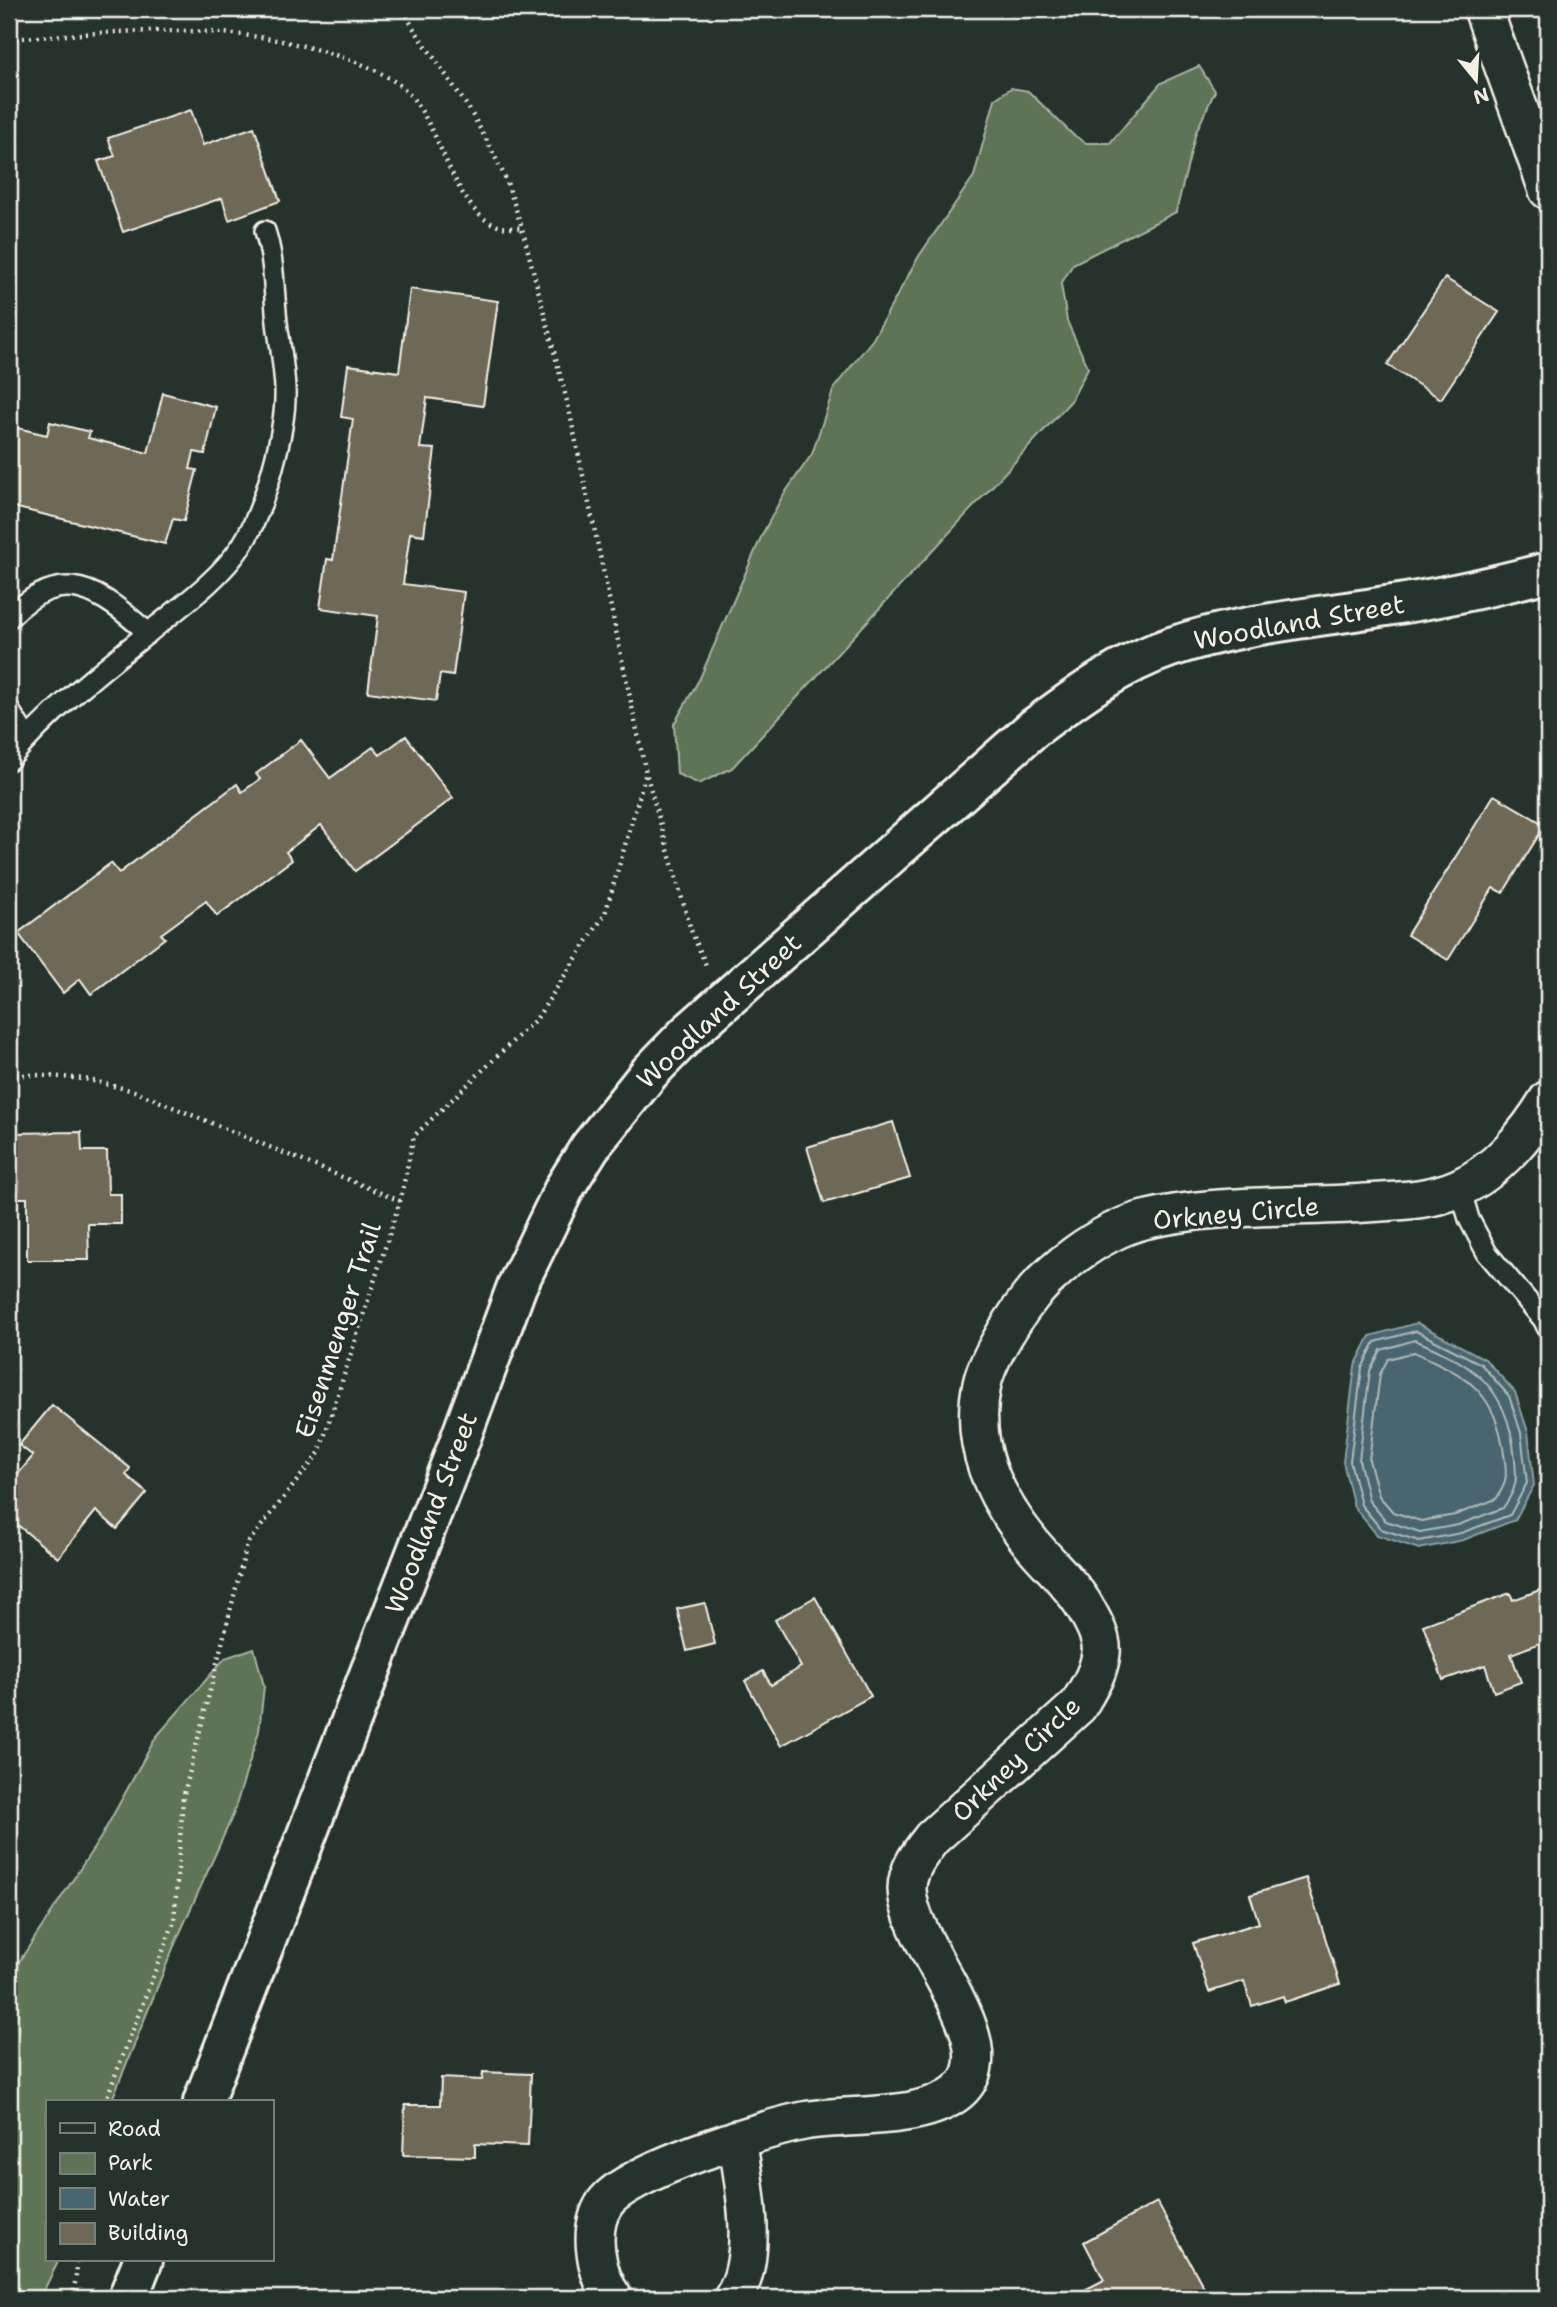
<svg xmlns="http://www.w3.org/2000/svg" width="1557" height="2307" font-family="'Shantell Sans',sans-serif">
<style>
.green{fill:#5e7357;stroke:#a9b2a0;stroke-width:2}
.water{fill:#49656f;stroke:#8d9d9f;stroke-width:2}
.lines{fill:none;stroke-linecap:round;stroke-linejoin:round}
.shore{stroke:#b0b9b8;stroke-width:2}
.building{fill:#6e6956;stroke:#f4f1e8;stroke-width:2}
.lane-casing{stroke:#f4f1e8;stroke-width:24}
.street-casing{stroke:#f4f1e8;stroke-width:42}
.secondary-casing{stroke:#f4f1e8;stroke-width:44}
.path{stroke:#f4f1e8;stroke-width:4.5;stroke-dasharray:2 5;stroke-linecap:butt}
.lane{stroke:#26332d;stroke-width:19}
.street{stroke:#26332d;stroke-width:37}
.secondary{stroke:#26332d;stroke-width:38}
.labels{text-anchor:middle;stroke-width:6;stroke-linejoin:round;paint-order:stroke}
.street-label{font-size:26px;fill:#f4f1e8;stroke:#26332d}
</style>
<rect width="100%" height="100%" fill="#26332d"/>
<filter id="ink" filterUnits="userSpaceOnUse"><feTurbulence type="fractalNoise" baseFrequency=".0143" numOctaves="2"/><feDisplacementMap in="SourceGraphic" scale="14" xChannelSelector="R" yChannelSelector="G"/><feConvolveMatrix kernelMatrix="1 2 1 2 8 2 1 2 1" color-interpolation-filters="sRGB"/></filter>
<g filter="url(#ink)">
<g class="green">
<polygon points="1199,66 1215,91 1196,132 1176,212 1073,264 1061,284 1067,321 1088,368 1071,401 732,768 699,784 677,774 674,724 700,678 762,535 782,497 812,454 834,388 873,339 919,256 974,176 995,99 1011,88 1028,91 1072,134 1086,143 1110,143 1161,83"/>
<polygon points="254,1648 264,1686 259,1731 233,1815 174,1946 111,2102 47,2102 47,2260 59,2260 40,2298 9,2298 9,1977 101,1837 156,1737 225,1658"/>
</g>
<polygon class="water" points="1417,1323 1485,1359 1515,1392 1528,1432 1534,1485 1515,1520 1463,1540 1419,1549 1377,1535 1354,1507 1343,1462 1355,1366 1370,1336"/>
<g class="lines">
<g class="shore">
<polygon points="1416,1331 1481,1364 1509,1396 1521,1433 1527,1483 1510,1515 1461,1533 1419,1541 1381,1529 1361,1505 1350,1461 1362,1368 1375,1342"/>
<path d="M1415,1340C1473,1365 1506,1385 1514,1451C1517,1477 1519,1486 1503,1508L1458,1525L1420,1532L1386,1521L1369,1501L1359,1460L1370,1371L1381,1350Z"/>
<path d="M1414,1352C1467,1376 1496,1391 1504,1454C1507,1474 1508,1482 1496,1499L1455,1515L1421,1521L1393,1512L1379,1496L1369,1460L1380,1374L1388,1359Z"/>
</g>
</g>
<g class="building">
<polygon points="191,110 203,145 254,127 280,201 229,220 222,198 123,232 98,161 115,156 108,138"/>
<polygon points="1445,278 1499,312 1441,399 1387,365"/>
<polygon points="410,289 498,301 483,406 427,398 420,448 435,449 424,535 410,533 403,584 464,592 453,676 440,674 436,701 368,692 378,616 320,608 327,559 333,560 353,419 341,417 348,365 399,372"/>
<polygon points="163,393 216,407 205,454 194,452 190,469 197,470 184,521 173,519 165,544 9,506 9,426 47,435 50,422 90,432 88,438 148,453"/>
<polygon points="406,736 453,798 355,871 321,825 286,852 292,860 217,916 206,901 161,934 165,938 91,994 80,979 63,993 18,933 111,863 119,873 237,784 242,792 260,779 256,774 301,740 330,778 373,747 380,755"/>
<polygon points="1494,795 1545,825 1503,893 1493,888 1448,960 1407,935"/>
<polygon points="893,1122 910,1178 824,1203 807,1147"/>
<polygon points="81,1132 82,1151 107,1151 108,1194 121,1194 121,1224 88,1224 89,1260 27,1260 27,1198 18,1198 19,1181 9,1180 9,1133"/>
<polygon points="52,1405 130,1468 126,1475 147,1493 117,1529 96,1511 58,1558 9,1518 9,1504 17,1494 9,1485 33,1456 19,1445"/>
<polygon points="1548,1587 1548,1640 1511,1654 1521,1682 1494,1692 1485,1665 1443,1680 1423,1625 1510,1593 1513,1600"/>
<polygon points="815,1597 871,1696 781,1746 745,1681 763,1671 771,1685 801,1667 775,1620"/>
<polygon points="705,1603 715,1644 687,1651 677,1609"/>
<polygon points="1306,1878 1340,1984 1285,2002 1283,1996 1252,2006 1244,1981 1209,1992 1193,1943 1259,1923 1250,1895"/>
<polygon points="483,2072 531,2074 528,2146 475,2144 475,2157 403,2155 405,2105 440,2105 441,2078 482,2080"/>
<polygon points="1157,2202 1208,2295 1202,2298 1069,2298 1104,2280 1084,2242"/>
<polygon points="1546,2255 1548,2255 1548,2298 1529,2298 1529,2293 1545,2293"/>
</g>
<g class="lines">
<g class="lane-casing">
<g id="lane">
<path d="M9,618C63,562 100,591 148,633"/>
<polyline points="9,710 27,738"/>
<path d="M9,760C52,708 106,667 158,625C188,601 221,577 242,545C264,511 287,428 285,388C284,369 281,349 278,330C273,295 276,265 265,231"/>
<polyline points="1460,1188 1469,1219 1487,1253 1543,1319 1548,1329"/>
</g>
</g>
<g class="street-casing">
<g id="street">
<polyline points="1483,9 1548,190"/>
<path d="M613,2298C596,2274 587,2230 605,2203C627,2171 763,2129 804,2121C848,2113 929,2122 962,2088C1007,2041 908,1945 907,1889C907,1869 921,1852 932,1838L1078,1706C1088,1689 1099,1673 1101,1653C1103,1639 1093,1621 1086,1609C1072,1584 1050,1566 1032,1544C994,1497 969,1445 982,1384C987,1361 1008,1328 1021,1309C1047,1271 1100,1231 1144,1220C1214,1203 1294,1208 1365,1203C1396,1201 1430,1201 1459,1188C1496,1172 1528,1133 1548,1100"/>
<path d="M733,2298C760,2258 744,2184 737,2139"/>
</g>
</g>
<g class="secondary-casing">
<g id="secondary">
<path d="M203,2102L457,1448L517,1286L565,1187L590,1147L650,1072L687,1034L1034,728C1077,696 1120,664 1171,647C1241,623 1314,618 1386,606C1441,598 1495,586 1548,572"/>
<polyline points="128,2298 143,2260"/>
</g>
</g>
<g class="path">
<polyline points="404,9 412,26 468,107 486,139 506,179 522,228 569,409 646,773 691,930 706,965"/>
<path d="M9,39C115,32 222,20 325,52C350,59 376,68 398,84C442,115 450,214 501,227C507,228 515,228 522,228"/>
<polyline points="9,1075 36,1075 85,1079 134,1091 400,1201"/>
<polyline points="105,2102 174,1922 183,1798 247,1544 319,1453 400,1201 414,1136 537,1018 605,914 646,773"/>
<polyline points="73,2298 78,2260"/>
</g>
<use href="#lane" class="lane"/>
<use href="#street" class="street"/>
<use href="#secondary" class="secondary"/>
</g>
</g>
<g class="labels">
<g class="street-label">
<text transform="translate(1299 622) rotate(-10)" y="9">Woodland Street</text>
<text transform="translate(719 1011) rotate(-43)" y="9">Woodland Street</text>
<text transform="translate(1236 1213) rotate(-5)" y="9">Orkney Circle</text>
<text transform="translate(338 1330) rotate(-72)" y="9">Eisenmenger Trail</text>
<text transform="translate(431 1513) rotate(-69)" y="9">Woodland Street</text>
<text transform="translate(1016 1759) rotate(-44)" y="9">Orkney Circle</text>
</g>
</g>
<rect width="1557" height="2307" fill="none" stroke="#26332d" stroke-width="35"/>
<rect x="18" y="18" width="1522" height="2272" fill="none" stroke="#f4f1e8" stroke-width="2.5" filter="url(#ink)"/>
<rect x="46" y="2100" width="228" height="161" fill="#26332d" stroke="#787f78" stroke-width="2"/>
<rect x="60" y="2123" width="35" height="10" fill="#26332d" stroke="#787f78" stroke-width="2"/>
<text x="108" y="2136" font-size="21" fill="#f4f1e8">Road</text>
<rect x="60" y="2153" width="35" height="21" fill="#5e7357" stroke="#787f78" stroke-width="2"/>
<text x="108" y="2170" font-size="21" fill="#f4f1e8">Park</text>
<rect x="60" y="2188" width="35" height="21" fill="#49656f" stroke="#787f78" stroke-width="2"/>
<text x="108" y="2206" font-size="21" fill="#f4f1e8">Water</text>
<rect x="60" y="2223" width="35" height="21" fill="#6e6956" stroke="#787f78" stroke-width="2"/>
<text x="108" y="2240" font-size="21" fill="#f4f1e8">Building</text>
<g transform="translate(1476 80) rotate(162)" stroke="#26332d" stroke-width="5" paint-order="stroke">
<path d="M0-5L12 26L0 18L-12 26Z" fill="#f4f1e8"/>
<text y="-10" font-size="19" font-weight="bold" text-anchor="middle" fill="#f4f1e8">N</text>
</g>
</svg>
